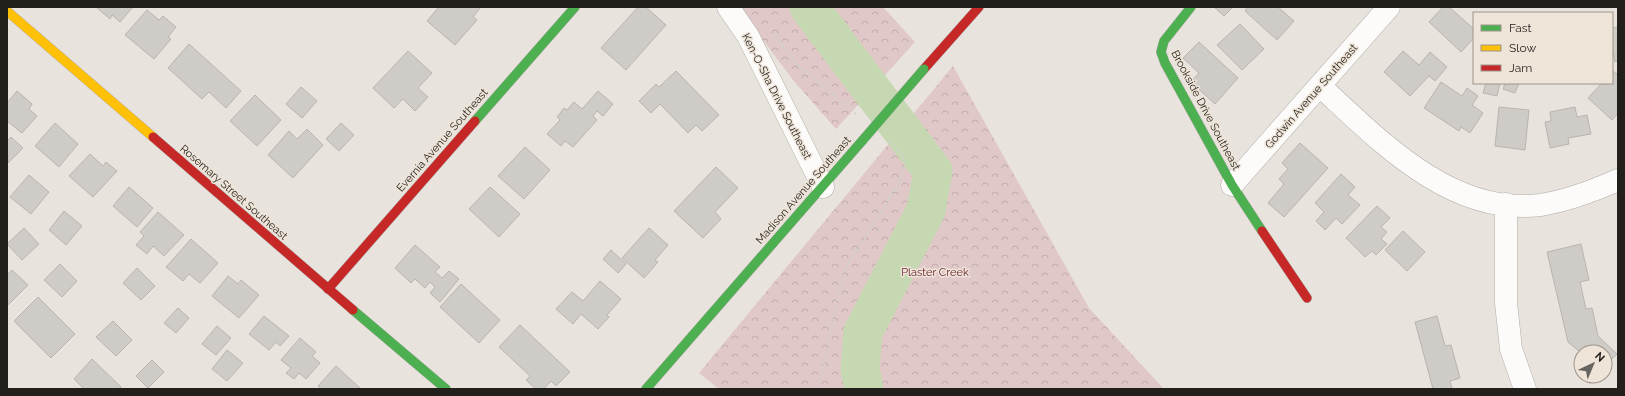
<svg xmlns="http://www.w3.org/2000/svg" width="1625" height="396" font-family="Raleway,sans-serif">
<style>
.park{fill:url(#park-crowns)}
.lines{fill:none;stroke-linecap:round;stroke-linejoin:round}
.river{stroke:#c6d8b1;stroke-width:39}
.building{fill:#cfcbc6;stroke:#b8b5b0}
.street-casing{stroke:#b1ada8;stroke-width:23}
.fast-casing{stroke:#b1ada8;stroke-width:10}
.slow-casing{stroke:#b1ada8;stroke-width:10}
.jam-casing{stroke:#b1ada8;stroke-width:10}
.path{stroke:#d0cfcd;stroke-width:2.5;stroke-dasharray:2 3;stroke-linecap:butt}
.street{stroke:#fcfbfa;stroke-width:22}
.fast{stroke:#4caf50;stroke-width:9}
.slow{stroke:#ffc107;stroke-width:9}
.jam{stroke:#c62828;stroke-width:9}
.fast-bridge-casing{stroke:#b1ada8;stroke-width:10;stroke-linecap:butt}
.fast-bridge{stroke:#4caf50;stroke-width:9}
.labels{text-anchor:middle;stroke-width:3;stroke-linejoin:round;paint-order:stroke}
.street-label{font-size:11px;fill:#231f1b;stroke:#eee4d8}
.park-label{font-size:11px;fill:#6a1f30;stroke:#eee4d8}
</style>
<defs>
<pattern id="park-crowns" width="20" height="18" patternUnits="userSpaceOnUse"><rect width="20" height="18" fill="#e1c8c8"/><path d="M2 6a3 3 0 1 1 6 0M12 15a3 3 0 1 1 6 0" fill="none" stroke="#c1abab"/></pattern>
</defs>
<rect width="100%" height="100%" fill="#e9e3dd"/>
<g class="park">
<polygon points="738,7 883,7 915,42 836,129 793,80"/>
<polygon points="953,66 1089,308 1164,389 719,389 699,373"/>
</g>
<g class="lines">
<polyline class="river" points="809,7 933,171 926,210 863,332 860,369 864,389"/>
</g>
<g class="building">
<polygon points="96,7 133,7 120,22 112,15 110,19"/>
<polygon points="439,7 481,7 473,17 477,20 455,45 427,21"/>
<polygon points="638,7 646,7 666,25 626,70 601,48"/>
<polygon points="1214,7 1233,7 1224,16"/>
<polygon points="1248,7 1278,7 1294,21 1277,40 1245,11"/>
<polygon points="1443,7 1449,7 1474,29 1474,38 1461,52 1429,22"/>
<polygon points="147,10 159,20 163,16 176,27 168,37 171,39 154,59 125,35"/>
<polygon points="1240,24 1264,49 1242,70 1217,45"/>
<polygon points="1618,27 1618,61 1615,62 1612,45 1612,28"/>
<polygon points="1199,42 1238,78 1215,104 1191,82 1199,73 1183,58"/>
<polygon points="189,44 241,91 226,108 209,92 202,99 168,68"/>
<polygon points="408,51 432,73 418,88 428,97 415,111 403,99 394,108 373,88"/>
<polygon points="1403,51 1419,65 1430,52 1447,67 1435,81 1429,76 1410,96 1384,72"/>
<polygon points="676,71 719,115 702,131 696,125 688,133 660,104 651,113 639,101 656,84 659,87"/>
<polygon points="1613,71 1618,75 1618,113 1612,120 1588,98 1602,83 1612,83"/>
<polygon points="1441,82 1462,96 1467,88 1478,96 1472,105 1483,113 1470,133 1461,127 1459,131 1424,108"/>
<polygon points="1486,83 1500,83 1497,96 1483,93"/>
<polygon points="1505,83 1519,83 1515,93 1503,89"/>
<polygon points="301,87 317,101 302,118 286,104"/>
<polygon points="17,91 32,104 29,109 37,116 22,133 7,121 7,103"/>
<polygon points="598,91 613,104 603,116 597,111 593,116 597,120 573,147 565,141 561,146 547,134 560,120 557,117 564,108 567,110 574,102 582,109"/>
<polygon points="255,95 281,120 257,146 230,121"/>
<polygon points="1499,107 1529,110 1525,150 1495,146"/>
<polygon points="1575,107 1577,117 1587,115 1591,134 1568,138 1569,144 1550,148 1545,122 1551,121 1550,112"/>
<polygon points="55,123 78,144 59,167 35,146"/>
<polygon points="341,123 354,135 339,151 326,139"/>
<polygon points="307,129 323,145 293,178 268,155 289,131 297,139"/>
<polygon points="11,137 23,148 8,163 7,141"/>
<polygon points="1300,143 1328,168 1284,217 1268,203 1284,184 1279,179 1288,169 1282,163"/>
<polygon points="525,147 550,170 524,199 498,176"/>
<polygon points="90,154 103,166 106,162 117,171 93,197 69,176"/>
<polygon points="716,167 738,188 715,212 721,219 703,238 674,211"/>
<polygon points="1341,174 1355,187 1348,195 1360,205 1342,224 1336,218 1325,230 1316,221 1324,212 1315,203"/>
<polygon points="29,175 49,192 31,214 10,197"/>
<polygon points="129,187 153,208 137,227 113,206"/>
<polygon points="490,187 520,214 499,237 469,209"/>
<polygon points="1377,206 1390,218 1381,227 1387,232 1381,239 1387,244 1376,255 1372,251 1365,257 1346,238"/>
<polygon points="64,211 82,226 66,245 49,230"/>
<polygon points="158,212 184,235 164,256 153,246 147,254 136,245 144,236 140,232"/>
<polygon points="24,228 39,244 22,260 7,244"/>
<polygon points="649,228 668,245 655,260 658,262 644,278 622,258"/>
<polygon points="1403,231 1425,252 1407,271 1385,250"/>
<polygon points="191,239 218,263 200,283 189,274 183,281 166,267"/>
<polygon points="1581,244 1589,280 1580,282 1586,309 1592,308 1598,336 1617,354 1605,366 1605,352 1581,353 1568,342 1547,252"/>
<polygon points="415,245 440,267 435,272 442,278 449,271 459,279 440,302 430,293 435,287 430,282 425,288 415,279 411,283 395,268"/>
<polygon points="611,250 626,264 618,273 603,259"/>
<polygon points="60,264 77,281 62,297 44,280"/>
<polygon points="137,268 155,286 141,300 123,283"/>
<polygon points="12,270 28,285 7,306 7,273 8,274"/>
<polygon points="228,276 238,284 241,280 259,295 239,318 212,296"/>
<polygon points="600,281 621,299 607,315 609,317 598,329 581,314 573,324 556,309 572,292 583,301"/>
<polygon points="461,284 500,320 479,343 440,307"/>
<polygon points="38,297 75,334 51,358 14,321"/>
<polygon points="178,308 189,318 176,333 164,323"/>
<polygon points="264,316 289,336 280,346 276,342 269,350 249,334"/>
<polygon points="1437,316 1445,346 1451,345 1460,378 1450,381 1452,389 1433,389 1415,322"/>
<polygon points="113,321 132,340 116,356 96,337"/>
<polygon points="520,325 570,372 556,386 551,381 544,389 536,389 526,380 530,376 499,347"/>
<polygon points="217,326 231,338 216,355 202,344"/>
<polygon points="300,338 316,352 312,356 320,363 306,379 299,373 294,379 286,373 291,368 281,360"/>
<polygon points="227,350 243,363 227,381 212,369"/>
<polygon points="92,359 121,387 119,389 84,389 74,379"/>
<polygon points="152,360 164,372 148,388 136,376"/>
<polygon points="336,366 361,389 322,389 318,386"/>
</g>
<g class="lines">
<g class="street-casing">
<g id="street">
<polyline points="728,7 748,36 823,187"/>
<path d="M1320,86C1380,141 1451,216 1540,205C1567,201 1593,191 1618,180"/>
<polyline points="1232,185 1389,7"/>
<polyline points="1506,204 1506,303 1511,349 1525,389"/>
</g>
</g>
<g class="fast-casing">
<g id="fast">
<polyline points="1191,7 1164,41 1161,52 1165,63 1232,185 1262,231"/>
<polyline points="475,121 575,7"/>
<polyline points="353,310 446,389"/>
<polyline points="646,389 862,141"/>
</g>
</g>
<g class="slow-casing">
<polyline id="slow" points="7,11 153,137"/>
</g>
<g class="jam-casing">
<g id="jam">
<polyline points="924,69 979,7"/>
<polyline points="153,137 353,310"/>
<polyline points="1262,231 1307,298"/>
<polyline points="328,289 475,121"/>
</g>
</g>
<g class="path">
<polyline points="773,33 798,65 856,114"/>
<path d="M818,389L844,270L899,184C906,162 908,157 889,141"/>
</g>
<use href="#street" class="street"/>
<use href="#fast" class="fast"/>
<use href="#slow" class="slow"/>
<use href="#jam" class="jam"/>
<g class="fast-bridge-casing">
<polyline id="fast-bridge" points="862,141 924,69"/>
</g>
<use href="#fast-bridge" class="fast-bridge"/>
</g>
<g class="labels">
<g class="street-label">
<text transform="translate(777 96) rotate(63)" y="4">Ken-O-Sha Drive Southeast</text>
<text transform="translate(1311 96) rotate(-49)" y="4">Godwin Avenue Southeast</text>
<text transform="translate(1206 110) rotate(62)" y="4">Brookside Drive Southeast</text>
<text transform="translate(442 140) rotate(-49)" y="4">Evernia Avenue Southeast</text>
<text transform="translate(803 190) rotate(-49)" y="4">Madison Avenue Southeast</text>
<text transform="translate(234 192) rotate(41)" y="4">Rosemary Street Southeast</text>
</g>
<g class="park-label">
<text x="935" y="276">Plaster Creek</text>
</g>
</g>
<rect width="1625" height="396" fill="none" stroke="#231f1b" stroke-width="16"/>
<rect x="1473" y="12" width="140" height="72" fill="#eee4d8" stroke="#9d958c"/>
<rect x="1481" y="25" width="20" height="6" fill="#4caf50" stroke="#9d958c"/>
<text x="1509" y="32" font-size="12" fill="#231f1b">Fast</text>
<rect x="1481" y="45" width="20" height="6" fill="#ffc107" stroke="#9d958c"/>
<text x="1509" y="52" font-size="12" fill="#231f1b">Slow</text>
<rect x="1481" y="65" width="20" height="6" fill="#c62828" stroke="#9d958c"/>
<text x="1509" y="72" font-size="12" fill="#231f1b">Jam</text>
<g transform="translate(1593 364) rotate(44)"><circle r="19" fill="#eee4d8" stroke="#9d958c"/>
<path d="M0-3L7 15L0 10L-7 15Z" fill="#68645f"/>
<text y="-6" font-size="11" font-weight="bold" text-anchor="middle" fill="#231f1b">N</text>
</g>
</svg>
